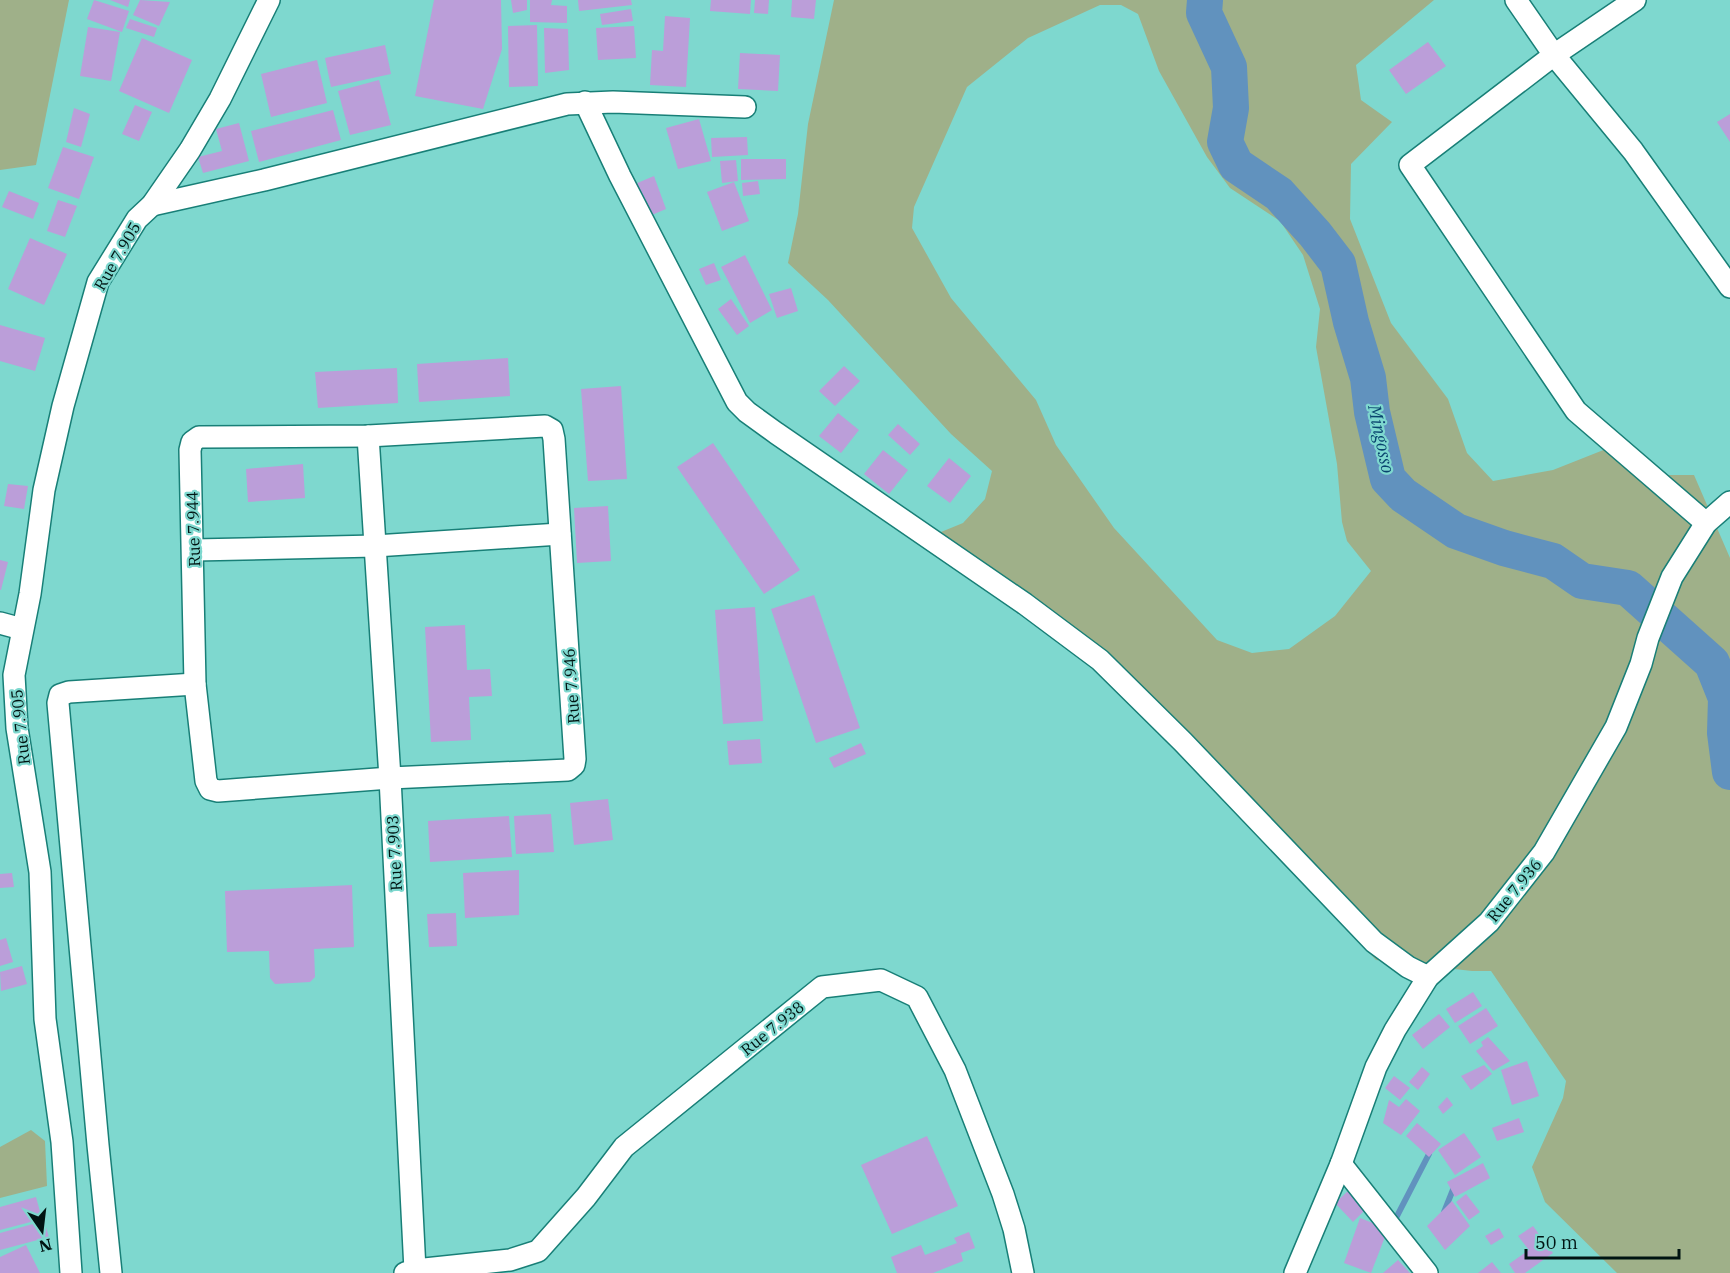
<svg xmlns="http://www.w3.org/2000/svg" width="1730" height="1273" font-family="'IBM Plex Serif',serif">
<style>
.green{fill:#9fb089;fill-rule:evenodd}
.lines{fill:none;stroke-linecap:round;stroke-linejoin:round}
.stream{stroke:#6192be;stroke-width:6}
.river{stroke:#6192be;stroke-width:36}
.building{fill:#bb9ed9}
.minor-casing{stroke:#187f77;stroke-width:24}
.minor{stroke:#fff;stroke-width:21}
.labels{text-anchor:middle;stroke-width:4.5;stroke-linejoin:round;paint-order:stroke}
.street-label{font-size:16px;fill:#001412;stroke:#7ed8cf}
.water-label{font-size:18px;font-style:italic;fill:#09436e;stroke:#7ed8cf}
</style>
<rect width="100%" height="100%" fill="#7ed8cf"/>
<g class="green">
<polygon points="0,0 69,0 36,165 0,170"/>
<path d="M834,0H1434L1356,65L1361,100L1392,122L1351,164L1350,219L1391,323L1448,399L1467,453L1493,481L1553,470L1606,449L1644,455L1668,475H1694L1730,558V1273H1617L1545,1202L1532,1167L1563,1098L1566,1081L1491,971H1472L1376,960L1110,677L919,541L963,523L985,499L992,471L951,434L828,300L788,263L798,214L808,124ZM1100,5H1121L1138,14L1159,71L1207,157L1230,188L1280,221L1303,255L1320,309L1316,347L1337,464L1342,522L1347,541L1371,571L1335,616L1289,649L1252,653L1217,640L1114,528L1056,445L1036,400L951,298L912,228L914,207L967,87L1028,38Z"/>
<polygon points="31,1130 45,1141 47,1186 0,1198 0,1147"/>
</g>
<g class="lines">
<g class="stream">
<polyline points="1444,1212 1454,1187"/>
<polyline points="1396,1218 1429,1154"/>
</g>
<polyline class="river" points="1205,0 1204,13 1229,67 1231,108 1225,142 1236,165 1279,194 1315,234 1338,264 1351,322 1368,378 1372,412 1388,479 1403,495 1456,531 1504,548 1553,561 1582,581 1628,588 1712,663 1726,698 1725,733 1730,772"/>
</g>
<g class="building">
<polygon points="94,0 129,11 122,32 87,19"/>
<polygon points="110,0 130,0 128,7"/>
<polygon points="140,0 170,2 159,26 133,15"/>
<polygon points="434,0 501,0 502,49 483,109 415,96"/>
<polygon points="511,0 527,0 527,10 513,13"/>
<polygon points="530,0 552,0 551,5 567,6 567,23 530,22"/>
<polygon points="578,0 631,0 632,5 579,11"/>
<polygon points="711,0 751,0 750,14 710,11"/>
<polygon points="755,0 769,0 768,14 754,13"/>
<polygon points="792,0 816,0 814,19 791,17"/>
<polygon points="631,9 633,21 602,25 600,14"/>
<polygon points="665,16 690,18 686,87 650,85 652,50 663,51"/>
<polygon points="130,19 157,28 154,37 126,28"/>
<polygon points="537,25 538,86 509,87 508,26"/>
<polygon points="634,26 636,58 598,60 596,28"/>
<polygon points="88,27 120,32 111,81 80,76"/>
<polygon points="544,28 568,29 569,70 545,73"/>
<polygon points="142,38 192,60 169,113 119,91"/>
<polygon points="1428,42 1446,66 1406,94 1389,70"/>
<polygon points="385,45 391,74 331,87 325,58"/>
<polygon points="740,53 780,55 778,91 738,89"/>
<polygon points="317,60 327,103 271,117 261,74"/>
<polygon points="379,80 391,125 350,135 338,91"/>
<polygon points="135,105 152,112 139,141 122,134"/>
<polygon points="74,108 90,114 81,147 66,142"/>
<polygon points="333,110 341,140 259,162 251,131"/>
<polygon points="1730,114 1730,142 1717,122"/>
<polygon points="699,119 711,161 678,169 666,128"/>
<polygon points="239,123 249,161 203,173 198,157 222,151 216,129"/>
<polygon points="747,137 748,155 712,157 711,138"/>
<polygon points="63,147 94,157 79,199 48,188"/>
<polygon points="741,159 786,159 786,179 741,180"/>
<polygon points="736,160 738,181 722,183 720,161"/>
<polygon points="654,176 666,209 647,217 635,184"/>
<polygon points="758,181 760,194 743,196 742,183"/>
<polygon points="734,182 749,221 722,231 707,192"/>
<polygon points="9,191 39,203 33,219 2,207"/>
<polygon points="58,200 77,206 65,237 47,231"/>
<polygon points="30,238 67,254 44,305 8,289"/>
<polygon points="745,255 772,310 750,323 721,267"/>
<polygon points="714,263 721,280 706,285 699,269"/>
<polygon points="791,288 798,311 777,318 769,294"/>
<polygon points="731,299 749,326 737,335 718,309"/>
<polygon points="0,325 45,338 35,371 0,361"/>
<polygon points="508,358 510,396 419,402 417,364"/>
<polygon points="844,366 860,381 835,406 819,391"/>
<polygon points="397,368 398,403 318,408 315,372"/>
<polygon points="621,386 627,479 588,481 581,389"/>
<polygon points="838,413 859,430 841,453 819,436"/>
<polygon points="898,424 920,444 910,455 888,435"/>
<polygon points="713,443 800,570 764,594 677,467"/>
<polygon points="883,450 908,470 889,494 864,474"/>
<polygon points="949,458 971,476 950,503 927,486"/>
<polygon points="303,464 305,498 248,502 246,469"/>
<polygon points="8,484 28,486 24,509 4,506"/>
<polygon points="608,506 611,561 577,563 574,508"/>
<polygon points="0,560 8,562 1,590 0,590"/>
<polygon points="814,595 860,728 816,743 771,609"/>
<polygon points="755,607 763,721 723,724 715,610"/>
<polygon points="465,625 467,670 490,669 492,696 469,697 471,740 431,742 425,627"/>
<polygon points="760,739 762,763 729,765 727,741"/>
<polygon points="861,743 866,754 834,768 829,758"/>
<polygon points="608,799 613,840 574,845 570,803"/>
<polygon points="551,814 554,852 516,854 514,816"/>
<polygon points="509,816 512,857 430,862 428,821"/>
<polygon points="519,870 519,915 465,918 463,873"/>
<polygon points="12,873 14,887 0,888 0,874"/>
<polygon points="352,885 354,947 314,949 315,977 310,982 275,984 270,978 269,951 227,952 225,891"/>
<polygon points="456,913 457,946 429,947 427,914"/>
<polygon points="6,938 13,962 0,966 0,940"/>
<polygon points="22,966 27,984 1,991 0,972"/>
<polygon points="1473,992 1482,1006 1455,1023 1446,1009"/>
<polygon points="1486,1008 1498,1026 1470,1044 1458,1026"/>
<polygon points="1439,1014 1450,1027 1423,1049 1412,1035"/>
<polygon points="1488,1037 1510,1061 1493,1071 1476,1051 1483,1046 1481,1042"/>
<polygon points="1527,1061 1539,1096 1512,1105 1501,1070"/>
<polygon points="1484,1065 1492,1074 1471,1090 1461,1076"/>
<polygon points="1422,1067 1430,1074 1418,1090 1409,1082"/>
<polygon points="1394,1076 1410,1088 1400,1100 1385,1088"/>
<polygon points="1447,1097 1453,1105 1443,1114 1438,1107"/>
<polygon points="1406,1099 1420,1111 1401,1135 1383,1123 1389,1100 1399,1107"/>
<polygon points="1519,1118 1524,1132 1497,1141 1492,1128"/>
<polygon points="1417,1123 1441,1144 1429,1157 1406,1136"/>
<polygon points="1464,1133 1481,1157 1455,1175 1438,1150"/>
<polygon points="927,1136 958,1206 892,1234 861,1165"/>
<polygon points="1483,1163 1490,1178 1455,1197 1447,1182"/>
<polygon points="1348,1191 1366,1209 1353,1222 1335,1203"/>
<polygon points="1466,1194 1480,1212 1469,1220 1456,1202"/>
<polygon points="36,1197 42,1219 0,1230 0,1207"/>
<polygon points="1452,1201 1470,1226 1445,1250 1427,1226"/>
<polygon points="1360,1218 1388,1229 1371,1273 1344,1263"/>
<polygon points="44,1221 49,1237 0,1250 0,1233"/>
<polygon points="1533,1226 1553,1253 1525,1273 1515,1273 1509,1264 1529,1250 1518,1236"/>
<polygon points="1499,1228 1504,1237 1491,1245 1485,1236"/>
<polygon points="969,1232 975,1248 961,1253 963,1261 933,1273 897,1273 891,1257 921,1245 925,1255 957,1243 954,1238"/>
<polygon points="26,1245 40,1273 0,1273 0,1257"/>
<polygon points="1398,1260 1410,1273 1383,1273"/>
<polygon points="1492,1262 1501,1273 1478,1273"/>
</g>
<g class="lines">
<g class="minor-casing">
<g id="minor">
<polyline points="1516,0 1554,55 1410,165 1576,411 1706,523"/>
<polyline points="1635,0 1554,55 1633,151 1730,287"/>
<polyline points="585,102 620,176 737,402 747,412 776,433 1025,604 1100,660 1183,742 1374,942 1408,967 1428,977"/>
<polyline points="152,205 264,180 567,104 613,102 745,107"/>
<polygon points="545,426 552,430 554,439 575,759 574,765 568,770 390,778 218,791 210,789 206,781 195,684 190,450 192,442 199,437 368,436"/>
<polyline points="368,436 390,778 415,1270"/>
<polyline points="194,550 375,546 560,534"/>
<polyline points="0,623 22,629"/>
<polyline points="1341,1164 1427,1273"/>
<polyline points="71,1273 62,1142 45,1019 40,872 17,728 14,675 30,594 44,490 63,406 98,282 137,219 152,205 190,150 220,99 269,0"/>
<polyline points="111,1273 98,1145 58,703 60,695 69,692 195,684"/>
<polyline points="405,1273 415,1270 510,1260 538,1251 586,1197 624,1147 822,987 881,980 917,997 955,1070 1003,1194 1014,1229 1023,1273"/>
<polyline points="1295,1273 1341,1164 1376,1067 1395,1030 1428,977 1489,922 1544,852 1616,727 1641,664 1648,638 1672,577 1706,523 1730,502"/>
</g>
</g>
<use href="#minor" class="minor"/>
</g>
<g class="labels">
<g class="street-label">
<text transform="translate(117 256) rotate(-60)" y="6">Rue 7.905</text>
<text transform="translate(193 529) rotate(-92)" y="6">Rue 7.944</text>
<text transform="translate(571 686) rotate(-94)" y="6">Rue 7.946</text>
<text transform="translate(20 727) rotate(-96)" y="6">Rue 7.905</text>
<text transform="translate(394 853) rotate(-93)" y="6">Rue 7.903</text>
<text transform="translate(1514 890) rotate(-51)" y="6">Rue 7.936</text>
<text transform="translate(772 1028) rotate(-39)" y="6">Rue 7.938</text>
</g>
<g class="water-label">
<text transform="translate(1381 439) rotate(78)" y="6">Mingosso</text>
</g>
</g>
<g transform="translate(42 1231) rotate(166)" stroke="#7ed8cf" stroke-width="4.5" paint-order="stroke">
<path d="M0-4.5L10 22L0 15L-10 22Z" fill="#001412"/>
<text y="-9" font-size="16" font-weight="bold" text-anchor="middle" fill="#001412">N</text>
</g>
<path d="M1526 1249v9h153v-9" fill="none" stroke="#001412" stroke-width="3"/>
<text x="1535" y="1249" font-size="18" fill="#001412" stroke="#7ed8cf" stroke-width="4.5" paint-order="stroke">50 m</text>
</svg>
